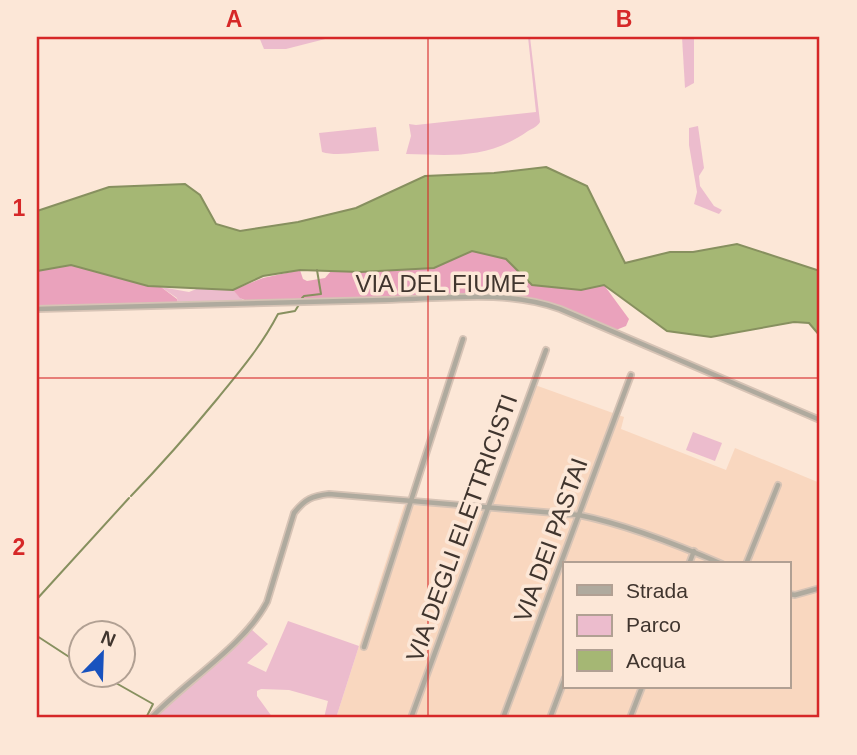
<svg xmlns="http://www.w3.org/2000/svg" width="857" height="755" font-family="Arial,sans-serif">
<style>
.built{fill:#f9d7bf;fill-rule:evenodd}
.green{fill:#ecbccd}
.forest{fill:#eaa2bc}
.water{fill:#a5b774;stroke:#87905f;stroke-width:2}
.lines{fill:none;stroke-linecap:round;stroke-linejoin:round}
.stream{stroke:#87905f;stroke-width:2}
.minor-casing{stroke:#d6c3b5;stroke-width:8}
.minor{stroke:#afaa9e;stroke-width:4.5}
.grid{fill:none;stroke:#d62828;stroke-width:2;stroke-opacity:0.55}
.labels{text-anchor:middle;stroke-width:7;stroke-linejoin:round;paint-order:stroke}
.street-label{font-size:24px;fill:#40352e;stroke:#fce7d7}
.neatline{fill:none;stroke:#d62828;stroke-width:2.5}
.grid-label{font-size:23px;text-anchor:middle;font-weight:bold;fill:#d62828}
</style>
<rect width="100%" height="100%" fill="#fce7d7"/>
<path class="built" d="M535,385L624,417L621,429L726,470L735,448L820,483V717L336,718L404,505L489,508ZM565,564H789V687H565Z"/>
<g class="green">
<polygon points="259,37 333,37 286,49 264,49"/>
<path d="M528,37H530L540,122C537,127 533,128 528,131C487,160 451,155 406,154L411,136L409,124L416,125L536,112Z"/>
<polygon points="682,37 694,37 694,83 685,88"/>
<polygon points="698,126 704,168 699,176 700,186 714,206 722,210 719,214 694,204 697,192 689,145 689,128"/>
<path d="M376,127L379,151C361,151 338,157 322,152L319,133Z"/>
<polygon points="204,286 233,290 244,301 178,303 177,298 161,287 189,292"/>
<polygon points="693,432 722,443 715,461 686,450"/>
<polygon points="288,621 359,646 336,718 324,718 328,701 289,690 261,689 257,691 257,696 273,718 155,718 251,629 268,644 247,663 266,672"/>
</g>
<g class="forest">
<polygon points="472,251 506,259 532,285 581,290 604,285 629,319 626,326 616,330 553,304 516,296 247,301 240,298 233,290 263,278 300,270 303,279 307,281 325,278 331,271 434,268"/>
<polygon points="71,265 147,286 161,287 177,299 178,303 37,307 37,271"/>
</g>
<polygon class="water" points="546,167 587,186 625,263 670,252 693,252 737,244 820,271 820,336 809,323 794,322 711,337 667,331 604,285 581,290 532,285 506,259 472,251 434,268 360,272 300,270 263,276 233,290 148,286 71,265 37,271 37,211 109,187 185,184 200,195 216,224 240,231 298,222 356,208 425,176 494,173"/>
<g class="lines">
<g class="stream">
<polyline points="302,298 304,296 321,294 317,270"/>
<path d="M131,496C161,465 190,432 218,398C240,371 262,345 278,314L295,311L300,303"/>
<polyline points="37,599 129,498"/>
<polyline points="37,636 80,664"/>
<polyline points="100,674 153,704 146,718"/>
</g>
<g class="minor-casing">
<g id="minor">
<path d="M37,309C153,306 269,302 384,300C442,299 505,289 560,309L820,420"/>
<polyline points="689,564 694,551"/>
<polyline points="746,564 778,485"/>
<polyline points="789,594 795,595 820,588"/>
<polyline points="364,647 463,339"/>
<path d="M151,718C186,681 244,646 267,602L294,513C305,499 312,496 329,494L579,515C628,525 676,544 722,564"/>
<polyline points="411,718 546,350"/>
<polyline points="503,718 631,375"/>
<polyline points="550,718 565,678"/>
<polyline points="630,718 642,687"/>
</g>
</g>
<use href="#minor" class="minor"/>
</g>
<path class="grid" d="M428,37V718M37,378H820"/>
<g class="labels">
<g class="street-label">
<text x="441" y="292">VIA DEL FIUME</text>
<text transform="translate(462 528) rotate(-70)" y="8">VIA DEGLI ELETTRICISTI</text>
<text transform="translate(551 540) rotate(-70)" y="8">VIA DEI PASTAI</text>
</g>
</g>
<rect width="857" height="755" fill="none" stroke="#fce7d7" stroke-width="77"/>
<rect x="563" y="562" width="228" height="126" fill="#fce7d7" stroke="#b1a093" stroke-width="2"/>
<rect x="577" y="585" width="35" height="10" fill="#afaa9e" stroke="#b1a093" stroke-width="2"/>
<text x="626" y="598" font-size="21" fill="#40352e">Strada</text>
<rect x="577" y="615" width="35" height="21" fill="#ecbccd" stroke="#b1a093" stroke-width="2"/>
<text x="626" y="632" font-size="21" fill="#40352e">Parco</text>
<rect x="577" y="650" width="35" height="21" fill="#a5b774" stroke="#b1a093" stroke-width="2"/>
<text x="626" y="668" font-size="21" fill="#40352e">Acqua</text>
<g transform="translate(102 654) rotate(23)"><circle r="33" fill="#fce7d7" stroke="#b1a093" stroke-width="2"/>
<path d="M0-5L12 26L0 18L-12 26Z" fill="#1852be"/>
<text y="-10" font-size="19" font-weight="bold" text-anchor="middle" fill="#40352e">N</text>
</g>
<rect x="38" y="38" width="780" height="678" class="neatline"/>
<g class="grid-label">
<text x="234" y="27">A</text>
<text x="624" y="27">B</text>
<text x="19" y="216">1</text>
<text x="19" y="555">2</text>
</g>
</svg>
